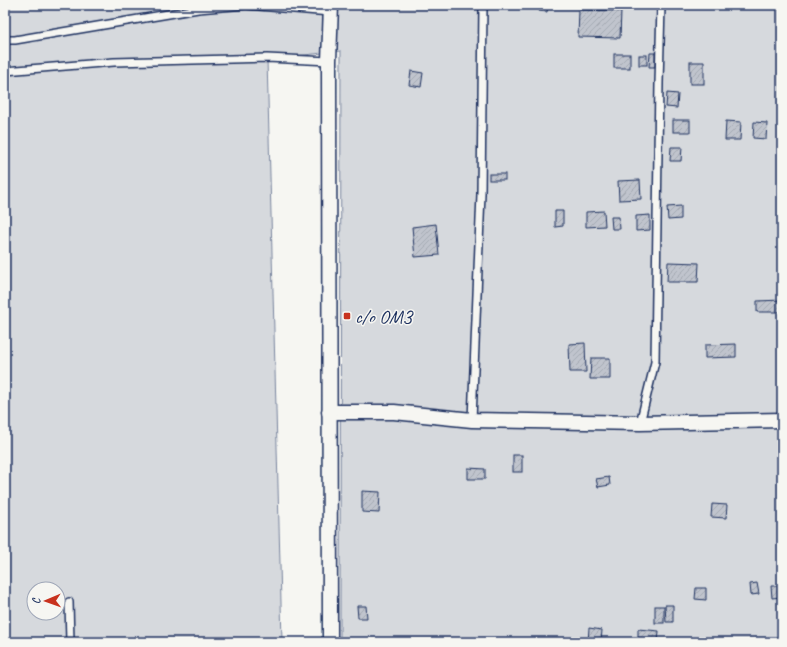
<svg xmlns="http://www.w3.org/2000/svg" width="787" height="647" font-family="Caveat,sans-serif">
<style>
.garden{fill:#d6d9dd;stroke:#78849e;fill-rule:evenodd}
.building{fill:url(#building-hatch);stroke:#1b2f5e}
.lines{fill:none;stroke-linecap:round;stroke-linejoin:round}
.lane-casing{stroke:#1b2f5e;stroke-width:10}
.street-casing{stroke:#1b2f5e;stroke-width:17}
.lane{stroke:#f6f6f2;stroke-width:7}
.street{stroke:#f6f6f2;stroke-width:14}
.poi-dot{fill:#c8321e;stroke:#f6f6f2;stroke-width:1.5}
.labels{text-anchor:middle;stroke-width:3;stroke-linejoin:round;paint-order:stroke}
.poi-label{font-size:19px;fill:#1b2f5e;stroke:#f6f6f2;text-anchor:start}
</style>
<defs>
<pattern id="building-hatch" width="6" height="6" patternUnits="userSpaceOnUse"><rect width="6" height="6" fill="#c0c4cd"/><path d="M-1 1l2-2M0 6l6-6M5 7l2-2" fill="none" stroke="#a4a9b2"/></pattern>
</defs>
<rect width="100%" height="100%" fill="#f6f6f2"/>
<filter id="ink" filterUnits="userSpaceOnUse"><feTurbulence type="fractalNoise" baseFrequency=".025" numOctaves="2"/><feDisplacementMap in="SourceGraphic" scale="8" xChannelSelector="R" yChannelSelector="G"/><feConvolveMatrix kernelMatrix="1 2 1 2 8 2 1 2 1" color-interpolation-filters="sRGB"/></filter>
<g filter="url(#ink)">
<path class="garden" d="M5,5H782V642H340L341,51L267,59L282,642H5ZM34,589H58V613H34Z"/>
<g class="building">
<polygon points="540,5 548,5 547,12 539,11"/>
<polygon points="582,5 609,5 609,9 582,8"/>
<polygon points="579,10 621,11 620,38 578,37"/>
<polygon points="650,53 655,53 655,67 649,67"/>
<rect x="614" y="54" width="16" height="14"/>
<rect x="639" y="55" width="8" height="10"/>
<rect x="690" y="62" width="14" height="22"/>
<polygon points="411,71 423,73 421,87 409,85"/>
<polygon points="667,93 678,94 677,108 666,107"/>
<rect x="673" y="120" width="17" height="12"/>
<polygon points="726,121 741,122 740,140 725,140"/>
<polygon points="754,122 767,123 766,139 753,138"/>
<polygon points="671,147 682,147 681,161 670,161"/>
<rect x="489" y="174" width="16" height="6"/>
<polygon points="640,180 641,199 619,200 618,181"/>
<polygon points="681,206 681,219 668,220 667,207"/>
<polygon points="555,211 563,211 563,226 555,227"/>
<polygon points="604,211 605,226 586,227 586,212"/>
<polygon points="650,215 650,230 636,231 636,216"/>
<polygon points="611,217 619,217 620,229 612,229"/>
<polygon points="436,224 439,255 415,257 412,227"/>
<polygon points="668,262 699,263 698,282 667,282"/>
<polygon points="782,300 782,312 757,312 757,301"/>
<polygon points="585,343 586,372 570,372 569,344"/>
<polygon points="736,344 736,357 705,358 705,345"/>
<polygon points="591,358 610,358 610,379 590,379"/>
<rect x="513" y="455" width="9" height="17"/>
<polygon points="468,468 485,469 485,479 468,479"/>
<polygon points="609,477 610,485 598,487 596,479"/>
<polygon points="362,491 380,492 379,513 362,512"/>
<polygon points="712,504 727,505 726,518 711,517"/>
<polygon points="757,583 759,594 751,595 750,584"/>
<polygon points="771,586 782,586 782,597 772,598"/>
<polygon points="696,588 706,588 706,600 695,599"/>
<polygon points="665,605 673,605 673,622 666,622"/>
<polygon points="357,606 366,606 367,618 358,618"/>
<rect x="655" y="606" width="9" height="17"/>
<polygon points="589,628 602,630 601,642 588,642"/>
<polygon points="638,629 659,631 658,642 638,642"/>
</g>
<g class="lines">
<g class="lane-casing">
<g id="lane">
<polyline points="246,5 330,12"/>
<polyline points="5,40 15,40 198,9 246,5"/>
<polyline points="5,71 114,62 267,58 329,61"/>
<polyline points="472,420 481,194 483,5"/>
<polyline points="640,423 655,362 659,83 661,5"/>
<polyline points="69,602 70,642"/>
</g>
</g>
<g class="street-casing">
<g id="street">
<polyline points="329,412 394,412 472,420 640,423 782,420"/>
<polyline points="330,642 329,61 331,5"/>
</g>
</g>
<use href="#lane" class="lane"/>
<use href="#street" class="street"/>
</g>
</g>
<rect class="poi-dot" x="343" y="312" width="8" height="8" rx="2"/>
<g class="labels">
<g class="poi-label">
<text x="355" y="323">с/о ОМЗ</text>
</g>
</g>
<rect width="787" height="647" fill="none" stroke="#f6f6f2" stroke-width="20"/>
<rect x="10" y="10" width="767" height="627" fill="none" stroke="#1b2f5e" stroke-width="1.5" filter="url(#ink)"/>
<g transform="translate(46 601) rotate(268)"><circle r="19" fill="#f6f6f2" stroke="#9ea6b7"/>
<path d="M0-3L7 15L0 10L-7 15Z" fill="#c8321e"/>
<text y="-6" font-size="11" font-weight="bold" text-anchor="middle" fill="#1b2f5e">С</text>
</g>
</svg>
